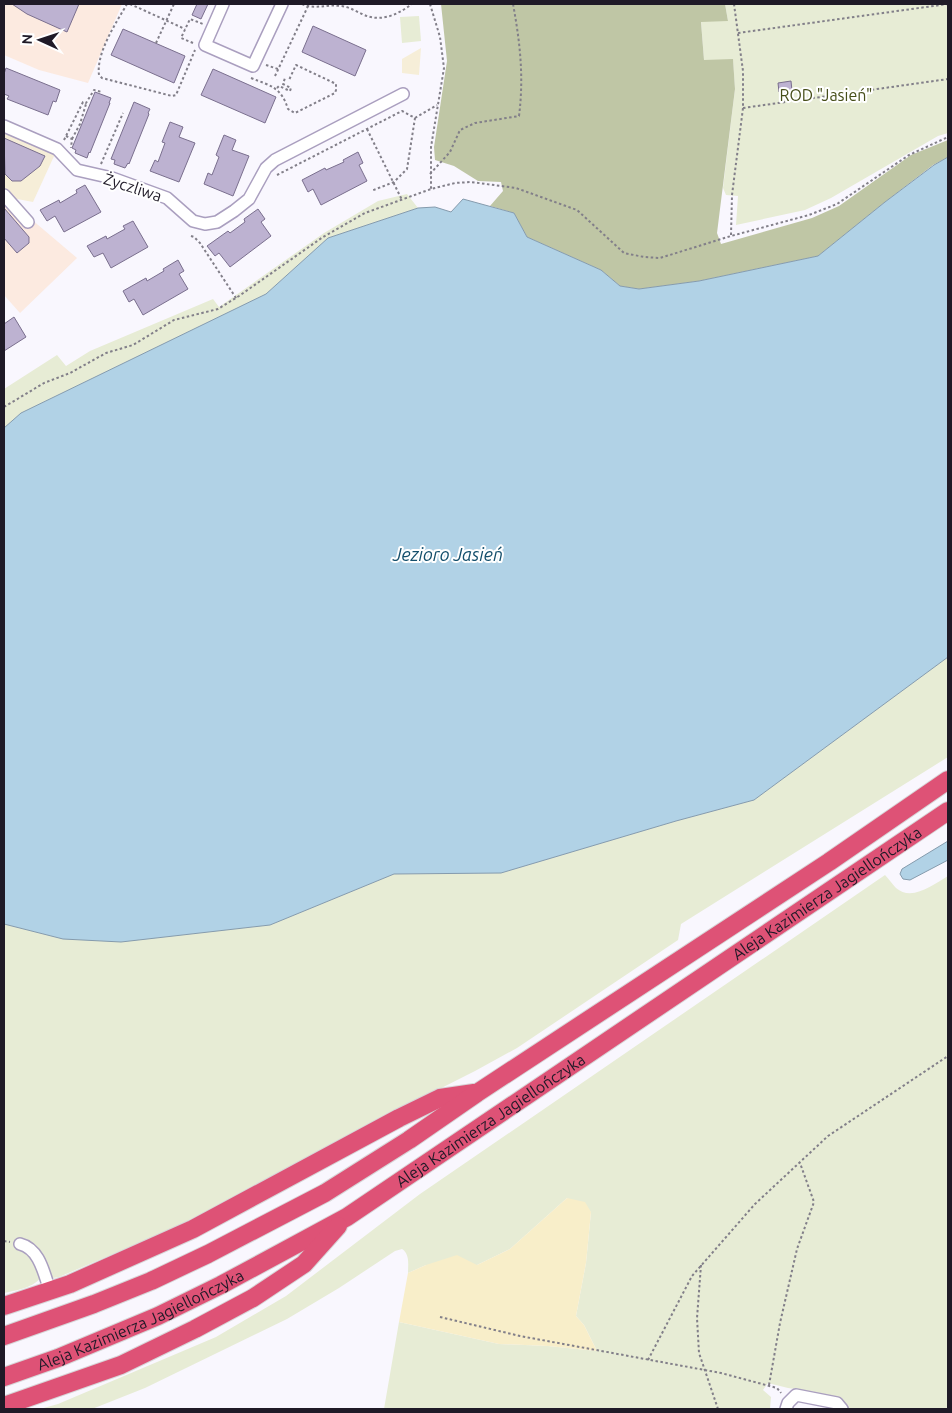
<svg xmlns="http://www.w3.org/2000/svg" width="952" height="1413" font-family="Ubuntu,sans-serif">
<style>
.commercial{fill:#fceae0}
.industrial{fill:#f6eed8}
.green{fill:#e7ecd5}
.forest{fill:#bfc6a5}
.sand{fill:#f8eec9}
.water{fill:#b1d2e6;stroke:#859bad}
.building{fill:#bdb2d1;stroke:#7a6f8e}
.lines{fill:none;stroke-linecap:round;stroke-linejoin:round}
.minor-casing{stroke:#aa9fbf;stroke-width:14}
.highway-casing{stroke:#d7d6d8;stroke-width:20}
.path{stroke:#827f89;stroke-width:2;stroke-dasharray:2.5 2.5;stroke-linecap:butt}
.minor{stroke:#fff;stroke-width:11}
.highway{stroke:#de5276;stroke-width:18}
.labels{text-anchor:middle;stroke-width:4;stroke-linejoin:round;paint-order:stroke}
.park-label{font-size:16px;fill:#464e19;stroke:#fff}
.street-label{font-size:16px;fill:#1f1a27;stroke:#fff}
.water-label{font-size:18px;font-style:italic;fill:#144f6c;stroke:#fff}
</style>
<rect width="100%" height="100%" fill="#f9f7fe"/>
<g class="commercial">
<polygon points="4,4 122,4 88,83 39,70 4,55"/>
<polygon points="4,189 31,219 77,258 20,313 4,295"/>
</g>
<g class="industrial">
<polygon points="421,48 419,75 402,73 402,59"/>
<polygon points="4,130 55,154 33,202 12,198 4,189"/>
</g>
<g class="green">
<polygon points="725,4 948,4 948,133 938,136 831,198 805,210 736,225 738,196 726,195 723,188 735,89 733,60 704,60 701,21 728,21"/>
<polygon points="419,16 421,41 402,43 400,17"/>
<polygon points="407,194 418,208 328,238 266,294 21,413 4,428 4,389 57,355 66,366 90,351 213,299 219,307 324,233 378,201"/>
<path d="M948,657V757L681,924L678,940L517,1048L475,1071L378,1120L226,1202L160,1234L59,1277L53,1278L26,1249L42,1276C34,1288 17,1290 4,1293V924L63,939L270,925L394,874L501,873L676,821L754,800Z"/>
<path d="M885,875C889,879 892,884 896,888C912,902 934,884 948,876V1409H847L843,1402L815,1392L788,1388L768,1383L763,1390L771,1397L770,1409H384L399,1322L499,1344L548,1346L597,1351L584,1325L576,1316L586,1263L591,1212L567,1198L510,1249L477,1265H426L408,1273C408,1265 410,1254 402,1249L395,1251L339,1288L287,1319L145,1388L92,1409H40L58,1404L216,1337L286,1296L420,1194Z"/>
</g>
<polygon class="forest" points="441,4 725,4 728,21 701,22 704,60 733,59 735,89 717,233 721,244 812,218 839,206 911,155 948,140 948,157 933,165 885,202 818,256 699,281 639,289 620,286 601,270 527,237 514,213 490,206 503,191 501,182 478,181 454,166 435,160 434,147 447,61"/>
<polygon class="sand" points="567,1198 585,1202 591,1212 586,1263 576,1316 584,1325 597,1351 548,1346 499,1344 399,1322 408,1273 426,1265 457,1255 477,1265 510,1249"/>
<g class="water">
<polygon points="948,157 948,657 754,800 676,821 501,873 394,874 270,925 121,942 63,939 4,924 4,428 21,413 266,294 328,238 418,208 435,207 451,212 463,199 514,213 527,237 601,270 620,286 639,289 699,281 818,256 885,202 934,165"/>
<polygon points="948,841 948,860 910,880 903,879 900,874 902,869"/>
</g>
<g class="building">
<polygon points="12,4 79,4 67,32 27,14"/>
<polygon points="197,4 208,4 201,19 192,15"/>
<polygon points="313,26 366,50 355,76 302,52"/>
<polygon points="123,29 185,56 174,83 111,55"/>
<polygon points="6,68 60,90 56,102 53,101 48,115 7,99 9,96 4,94 4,74"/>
<polygon points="213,69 276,97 265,123 201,95"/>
<polygon points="791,81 792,91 779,92 778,83"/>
<polygon points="95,92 111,98 109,103 110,103 90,153 89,152 87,158 75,153 76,150 72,148"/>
<polygon points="134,102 150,109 148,113 149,114 129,164 128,163 125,168 114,164 115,160 111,159"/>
<polygon points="170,122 183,127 179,137 195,143 179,182 150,171 155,160 158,162 165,143 162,142"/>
<polygon points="224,135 236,140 232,150 249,156 233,196 204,184 208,173 212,175 219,157 216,155"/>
<polygon points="4,138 45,156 40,166 21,181 12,181 5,174"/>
<polygon points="358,152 363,163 359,165 367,181 321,205 313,189 308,192 302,180 325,168 326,170 344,162 343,160"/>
<polygon points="85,185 101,212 64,232 55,216 47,221 40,210 59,200 60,203 77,193 76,190"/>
<polygon points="4,208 29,237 29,243 17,253 4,238"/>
<polygon points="258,209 265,219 261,222 271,236 230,267 219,253 215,256 207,246 228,231 230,233 245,222 244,219"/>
<polygon points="133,221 148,247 111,268 103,253 94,257 87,246 106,236 107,239 125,229 123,226"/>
<polygon points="178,260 184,271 179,274 188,289 143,315 134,299 129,302 123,291 146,278 147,281 164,271 163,269"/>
<polygon points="14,317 26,337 4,351 4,324"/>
</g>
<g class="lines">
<g class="minor-casing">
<g id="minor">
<polyline points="223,4 205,45 253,66 282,4"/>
<polyline points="4,126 57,149 77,170 112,178 167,198 193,221 205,224 217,222 234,211 249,199 266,168 275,160 403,94"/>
<polyline points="4,195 28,222"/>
<path d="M20,1244C40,1249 44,1274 50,1291"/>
<polyline points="786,1409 788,1403 796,1395 837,1403 842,1409"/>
</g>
</g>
<g class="highway-casing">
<g id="highway">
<polyline points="4,1306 70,1284 193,1229 399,1118 440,1098 474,1093"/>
<polyline points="4,1336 94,1304 151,1281 208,1254 325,1193 409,1140 477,1093 829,862 948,780"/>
<path id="s1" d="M4,1377L58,1358L158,1316L221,1285L347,1217L948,811"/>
<polyline points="4,1406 121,1365 195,1329 253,1298 304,1264 338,1226"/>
</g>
</g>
<g class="path">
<path d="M127,4C116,23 96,53 99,75L102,78L172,96L176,95L195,50"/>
<polyline points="130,4 185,29"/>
<path d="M302,4C315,10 326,4 340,6C348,6 355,11 362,14C380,23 397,15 412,4"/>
<polyline points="430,4 440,37 444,68 431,147 431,189"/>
<polyline points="738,33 948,4"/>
<polyline points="156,43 174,4"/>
<polyline points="193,43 181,38 190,19 203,24"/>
<polyline points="266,65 278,69"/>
<polyline points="275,76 309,4"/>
<path d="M251,78C271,86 281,87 288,109L295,113L335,93L336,90V84L332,82L296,65L289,80"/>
<polyline points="277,88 279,86 290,91 291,88 283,84 285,78"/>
<polyline points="743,108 948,79"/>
<polyline points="415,118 437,105"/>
<polyline points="367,129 402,200"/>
<polyline points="66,136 72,139 71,148"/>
<polyline points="72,139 80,124 86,104"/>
<polyline points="64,140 83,102 86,103 94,90 102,92"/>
<polyline points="101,164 123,113"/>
<path d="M430,174L450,152L460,130L475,123L519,116C524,77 520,42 513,4"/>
<polyline points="277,175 402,111 415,118 407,169 394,182 371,191"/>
<polyline points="731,235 732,195 743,108 743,71 734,4"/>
<polyline points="191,236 194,237 200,243 236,298"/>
<polyline points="4,407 44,383 70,373 106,353 133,345 174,320 218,309 239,296 323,237 365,213 431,189 455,183 471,182 516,188 577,210 624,253 644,257 660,258 731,236 809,215 837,204 909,155 948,137"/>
<polyline points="4,1241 10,1242"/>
<polyline points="701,1265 697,1318 699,1353 718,1409"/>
<polyline points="440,1317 520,1336 721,1373 777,1388 781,1393"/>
<polyline points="648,1360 692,1276 755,1204 828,1136 948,1056"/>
<polyline points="769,1385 780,1323 797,1249 814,1202 800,1163"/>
</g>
<use href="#minor" class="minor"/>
<use href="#highway" class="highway"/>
</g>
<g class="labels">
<g class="park-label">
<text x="826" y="101">ROD "Jasień"</text>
</g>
<g class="street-label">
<text transform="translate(133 187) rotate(18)" y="6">Życzliwa</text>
<text dy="6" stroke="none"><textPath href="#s1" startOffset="958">Aleja Kazimierza Jagiellończyka</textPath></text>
<text dy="6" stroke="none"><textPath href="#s1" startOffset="552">Aleja Kazimierza Jagiellończyka</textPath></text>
<text dy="6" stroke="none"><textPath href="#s1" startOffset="148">Aleja Kazimierza Jagiellończyka</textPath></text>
</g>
<g class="water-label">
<text x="448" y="561">Jezioro Jasień</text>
</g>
</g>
<rect width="952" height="1413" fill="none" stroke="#1f1a27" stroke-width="10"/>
<g transform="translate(40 40) rotate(273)" stroke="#ffffff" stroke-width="4" paint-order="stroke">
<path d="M0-4L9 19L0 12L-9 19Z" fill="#1f1a27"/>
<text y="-8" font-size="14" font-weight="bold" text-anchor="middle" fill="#1f1a27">N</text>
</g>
</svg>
